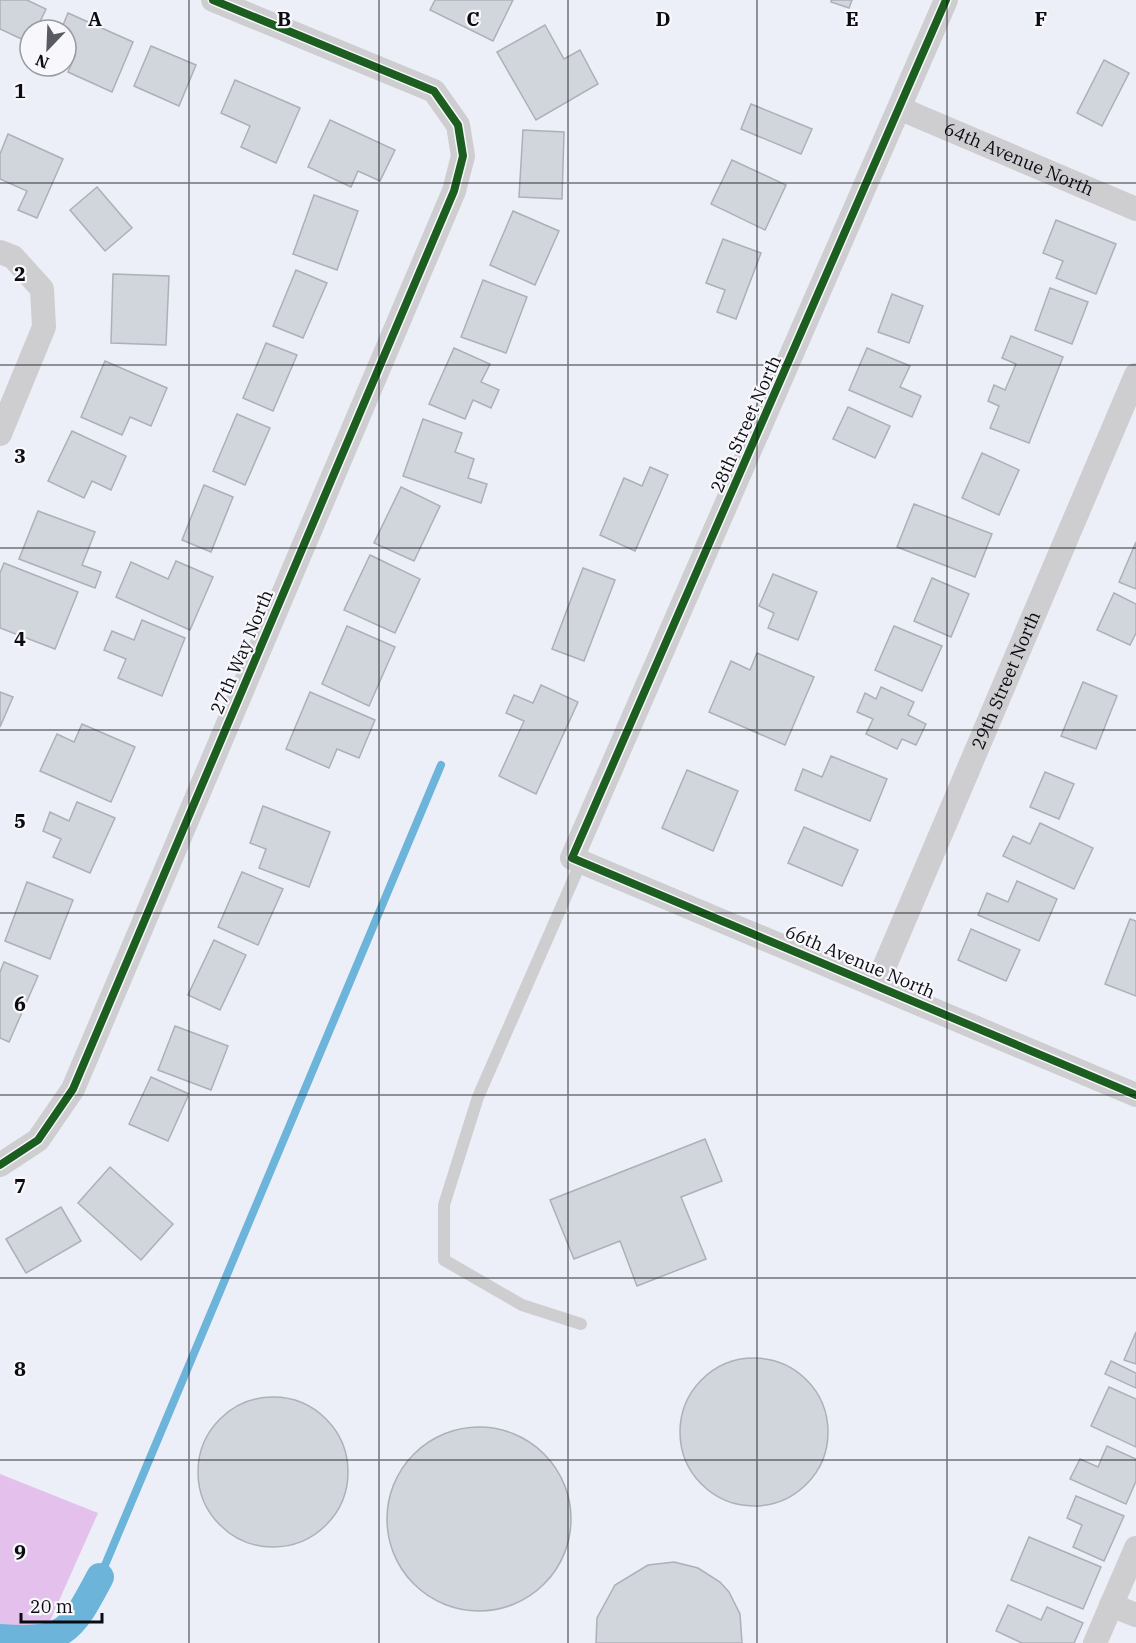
<svg xmlns="http://www.w3.org/2000/svg" width="1136" height="1643" font-family="'IBM Plex Serif',serif">
<style>
.green{fill:#f2d4fb}
.forest{fill:#e3c1ec}
.lines{fill:none;stroke-linecap:round;stroke-linejoin:round}
.stream{stroke:#6db4db;stroke-width:8}
.canal{stroke:#6db4db;stroke-width:28}
.building{fill:#d1d5dc;stroke:#adb0b8;stroke-width:1.5}
.lane{stroke:#ceced1;stroke-width:12}
.street{stroke:#ceced1;stroke-width:24}
.cycleway-casing{stroke:#f8f8fc;stroke-width:11}
.cycleway{stroke:#1b5e20;stroke-width:8}
.grid{fill:none;stroke:#0b0c12;stroke-width:1.5;stroke-opacity:0.55}
.labels{text-anchor:middle;stroke-width:4.5;stroke-linejoin:round;paint-order:stroke}
.street-label{font-size:18px;fill:#0b0c12;stroke:#f8f8fc}
.grid-label{font-size:20px;text-anchor:middle;font-weight:bold;fill:#0b0c12;stroke:#f8f8fc;stroke-width:4.5;stroke-linejoin:round;paint-order:stroke}
</style>
<rect width="100%" height="100%" fill="#eceef8"/>
<polygon class="green" points="0,1630 42,1639 40,1643 0,1643"/>
<polygon class="forest" points="0,1474 98,1513 42,1639 0,1630"/>
<g class="lines">
<polyline class="stream" points="100,1577 441,765"/>
<path class="canal" d="M0,1638C66,1643 71,1631 100,1577"/>
</g>
<g class="building">
<polygon points="0,0 27,0 46,9 36,30 30,30 30,43 0,29"/>
<polygon points="435,0 513,0 493,41 430,10"/>
<polygon points="831,0 852,0 849,8 831,2"/>
<polygon points="68,13 133,42 112,92 68,72 75,56 66,52 66,30 61,30"/>
<polygon points="545,25 564,59 580,50 598,84 536,120 497,52"/>
<polygon points="151,46 196,65 179,106 134,86"/>
<polygon points="1104,60 1129,73 1102,126 1077,113"/>
<polygon points="235,80 300,108 276,163 241,147 250,126 221,113"/>
<polygon points="751,104 812,129 801,154 741,129"/>
<polygon points="330,120 395,150 380,181 358,171 351,187 308,167"/>
<polygon points="523,130 564,132 562,199 519,197"/>
<polygon points="8,134 63,159 37,218 18,210 27,191 0,179 0,154"/>
<polygon points="732,160 786,185 765,230 711,204"/>
<polygon points="97,187 132,228 105,251 70,210"/>
<polygon points="314,195 358,211 337,270 293,254"/>
<polygon points="513,211 559,231 535,285 490,265"/>
<polygon points="1056,220 1116,244 1096,294 1056,278 1063,261 1043,253"/>
<polygon points="723,239 761,253 736,319 717,312 725,290 706,283"/>
<polygon points="296,270 327,283 303,338 273,326"/>
<polygon points="113,274 169,276 166,345 111,343"/>
<polygon points="483,280 527,297 506,353 461,337"/>
<polygon points="1050,288 1088,302 1072,344 1035,330"/>
<polygon points="892,294 923,306 909,343 878,332"/>
<polygon points="1011,336 1063,357 1029,443 990,428 999,406 988,401 994,385 1005,390 1016,364 1002,358"/>
<polygon points="266,343 297,355 273,411 243,398"/>
<polygon points="454,348 490,364 481,382 499,390 491,408 473,400 465,419 429,404"/>
<polygon points="867,348 910,366 900,387 921,396 912,417 849,390"/>
<polygon points="105,361 167,388 151,426 130,417 122,435 81,417"/>
<polygon points="848,407 890,426 875,458 833,439"/>
<polygon points="237,414 270,428 245,485 213,471"/>
<polygon points="423,419 462,433 455,452 474,459 468,478 487,484 481,503 403,476"/>
<polygon points="72,431 126,456 111,490 92,481 84,498 48,481"/>
<polygon points="982,453 1019,470 999,515 962,498"/>
<polygon points="650,467 668,475 635,551 600,535 624,478 642,486"/>
<polygon points="204,485 233,497 211,552 182,540"/>
<polygon points="401,487 440,506 414,561 374,543"/>
<polygon points="914,504 992,534 975,577 897,547"/>
<polygon points="38,511 95,532 82,565 101,572 95,588 19,559"/>
<polygon points="1136,542 1136,589 1119,582"/>
<polygon points="370,555 420,579 395,633 344,610"/>
<polygon points="176,561 213,577 190,630 116,597 131,562 168,579"/>
<polygon points="4,563 78,592 55,649 0,628 0,573"/>
<polygon points="583,568 615,580 584,661 552,649"/>
<polygon points="773,574 817,592 798,640 768,628 774,613 759,606"/>
<polygon points="932,578 969,594 951,637 914,621"/>
<polygon points="1114,593 1136,604 1136,633 1130,645 1097,630"/>
<polygon points="142,620 185,638 162,696 118,678 126,659 104,650 112,631 134,640"/>
<polygon points="347,626 395,647 369,706 322,684"/>
<polygon points="894,626 942,646 922,691 875,670"/>
<polygon points="757,653 814,677 785,745 709,712 731,661 750,670"/>
<polygon points="1083,682 1117,696 1096,749 1061,736"/>
<polygon points="541,685 578,702 536,794 499,776 524,721 506,713 514,695 533,703"/>
<polygon points="881,687 914,702 908,715 926,724 916,745 902,739 897,749 866,734 873,719 857,712 865,693 876,699"/>
<polygon points="0,692 13,697 0,727"/>
<polygon points="310,692 375,720 359,758 337,749 329,768 286,749"/>
<polygon points="82,724 135,747 111,802 40,771 57,734 74,742"/>
<polygon points="831,756 887,779 870,821 795,790 803,769 822,777"/>
<polygon points="687,770 738,791 713,851 662,828"/>
<polygon points="1045,772 1074,784 1059,819 1030,807"/>
<polygon points="77,802 115,818 90,873 53,857 61,839 43,831 50,812 69,821"/>
<polygon points="263,806 330,832 309,887 259,868 266,849 250,843"/>
<polygon points="1040,823 1093,848 1074,889 1003,856 1013,836 1030,844"/>
<polygon points="804,827 858,850 842,886 788,863"/>
<polygon points="242,872 283,889 258,945 218,927"/>
<polygon points="1017,881 1057,899 1039,941 978,915 987,893 1008,902"/>
<polygon points="27,882 73,900 50,959 5,941"/>
<polygon points="1130,919 1136,921 1136,996 1105,984"/>
<polygon points="971,929 1020,950 1006,981 958,960"/>
<polygon points="214,940 246,955 220,1010 188,995"/>
<polygon points="4,962 38,976 9,1042 0,1038 0,972"/>
<polygon points="175,1026 228,1046 211,1090 158,1070"/>
<polygon points="151,1077 189,1094 168,1141 129,1124"/>
<polygon points="705,1139 722,1181 681,1197 706,1259 637,1286 620,1241 574,1259 550,1200"/>
<polygon points="110,1167 173,1224 141,1260 78,1203"/>
<polygon points="61,1207 81,1241 26,1273 6,1239"/>
<polygon points="1136,1332 1136,1364 1124,1360"/>
<circle cx="754" cy="1432" r="74"/>
<polygon points="1111,1361 1136,1373 1136,1388 1105,1374"/>
<polygon points="1109,1387 1136,1399 1136,1447 1091,1426"/>
<circle cx="273" cy="1472" r="75"/>
<circle cx="479" cy="1519" r="92"/>
<polygon points="1107,1446 1136,1459 1136,1481 1126,1504 1070,1479 1080,1459 1098,1467"/>
<polygon points="1076,1496 1124,1516 1104,1561 1073,1547 1082,1525 1067,1518"/>
<polygon points="1029,1537 1101,1567 1083,1609 1011,1580"/>
<polygon points="674,1562 698,1568 720,1582 729,1592 740,1614 742,1643 596,1643 597,1618 615,1585 648,1565"/>
<polygon points="1008,1605 1041,1620 1047,1607 1083,1623 1074,1643 1022,1643 996,1631"/>
</g>
<g class="lines">
<polyline class="lane" points="581,862 478,1097 444,1205 444,1260 522,1305 581,1324"/>
<g class="street">
<polyline points="946,0 572,858 1136,1095"/>
<path id="s1" d="M901,109L1136,209"/>
<polyline points="0,252 13,257 42,289 44,327 0,434"/>
<path id="s2" d="M877,984L1136,375"/>
<polyline points="0,1165 38,1140 73,1089 454,191 463,156 458,125 434,91 213,0"/>
<polyline points="1111,1605 1136,1615"/>
<polyline points="1095,1643 1136,1548"/>
</g>
<g class="cycleway-casing">
<g id="cycleway">
<polyline points="946,0 572,858 1136,1095"/>
<polyline points="0,1165 38,1140 73,1089 454,191 463,156 458,125 434,91 213,0"/>
</g>
</g>
<use href="#cycleway" class="cycleway"/>
</g>
<path class="grid" d="M189,0V1643M379,0V1643M568,0V1643M757,0V1643M947,0V1643M0,183H1136M0,365H1136M0,548H1136M0,730H1136M0,913H1136M0,1095H1136M0,1278H1136M0,1460H1136"/>
<g class="labels">
<g class="street-label">
<text dy="6" stroke="none"><textPath href="#s1" startOffset="128">64th Avenue North</textPath></text>
<text transform="translate(746 424) rotate(-66)" y="6">28th Street North</text>
<text transform="translate(242 652) rotate(-67)" y="6">27th Way North</text>
<text dy="6" stroke="none"><textPath href="#s2" startOffset="330">29th Street North</textPath></text>
<text transform="translate(860 962) rotate(23)" y="6">66th Avenue North</text>
</g>
</g>
<g class="grid-label">
<text x="95" y="26">A</text>
<text x="284" y="26">B</text>
<text x="473" y="26">C</text>
<text x="663" y="26">D</text>
<text x="852" y="26">E</text>
<text x="1041" y="26">F</text>
<text x="20" y="98">1</text>
<text x="20" y="281">2</text>
<text x="20" y="463">3</text>
<text x="20" y="646">4</text>
<text x="20" y="828">5</text>
<text x="20" y="1011">6</text>
<text x="20" y="1193">7</text>
<text x="20" y="1376">8</text>
<text x="20" y="1559">9</text>
</g>
<g transform="translate(48 48) rotate(203)"><circle r="28" fill="#f8f8fc" stroke="#999a9e" stroke-width="1.5"/>
<path d="M0-4.5L10 22L0 15L-10 22Z" fill="#5a5b62"/>
<text y="-9" font-size="16" font-weight="bold" text-anchor="middle" fill="#0b0c12">N</text>
</g>
<path d="M21 1613v9h81v-9" fill="none" stroke="#0b0c12" stroke-width="3"/>
<text x="30" y="1613" font-size="18" fill="#0b0c12" stroke="#f8f8fc" stroke-width="4.5" paint-order="stroke">20 m</text>
</svg>
